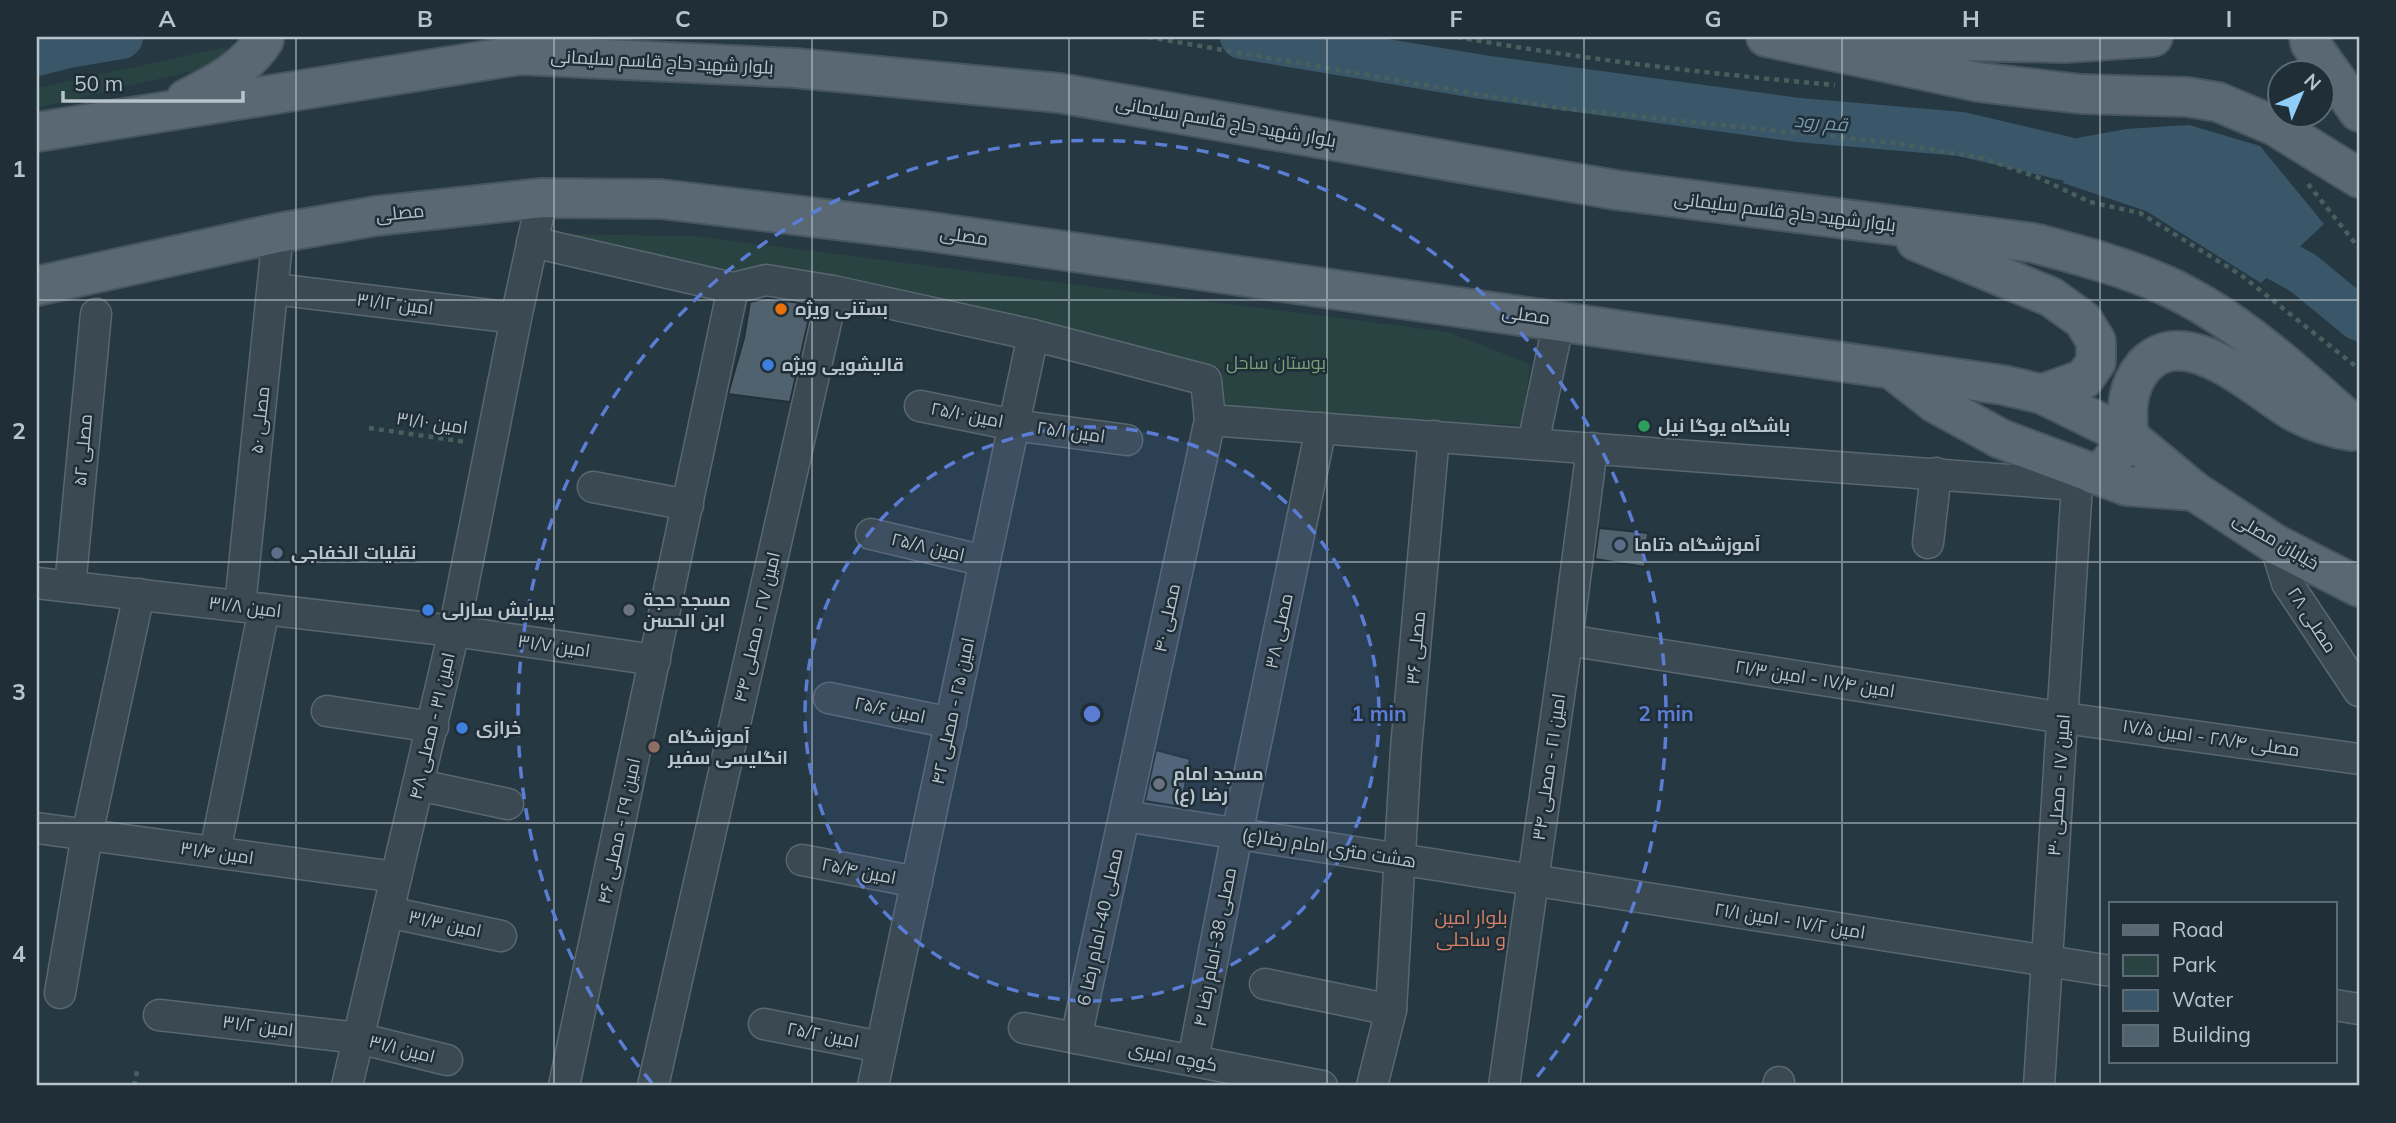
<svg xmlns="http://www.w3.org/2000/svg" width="2396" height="1123" font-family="Mulish,Cairo,sans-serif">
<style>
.green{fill:#284341}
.water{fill:#3a5769}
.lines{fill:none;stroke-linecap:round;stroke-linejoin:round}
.river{stroke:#3a5769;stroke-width:44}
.building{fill:#4f626d;stroke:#213039;stroke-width:2}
.minor-casing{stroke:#59676f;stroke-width:33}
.major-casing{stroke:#47555e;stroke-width:42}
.path{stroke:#475f5d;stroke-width:4.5;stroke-dasharray:5 5;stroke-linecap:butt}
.minor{stroke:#3b4952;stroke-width:30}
.major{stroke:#596872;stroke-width:38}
.grid{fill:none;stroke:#b8c4cc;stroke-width:2;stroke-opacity:0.55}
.ring{fill:none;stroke:#5b7dd3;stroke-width:3.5;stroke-dasharray:12 9}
.food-dot{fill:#e8710a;stroke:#1f2e37;stroke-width:2.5}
.shop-dot{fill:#3f7fe0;stroke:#1f2e37;stroke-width:2.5}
.leisure-dot{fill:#2e9e5b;stroke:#1f2e37;stroke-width:2.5}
.service-dot{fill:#5c6f8a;stroke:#1f2e37;stroke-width:2.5}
.worship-dot{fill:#6b7280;stroke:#1f2e37;stroke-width:2.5}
.education-dot{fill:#8d6e63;stroke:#1f2e37;stroke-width:2.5}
.labels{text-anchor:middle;stroke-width:5;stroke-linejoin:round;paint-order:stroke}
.street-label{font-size:18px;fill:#b8c4cc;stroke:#1f2e37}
.poi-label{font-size:18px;font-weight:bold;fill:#b8c4cc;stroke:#1f2e37;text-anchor:start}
.park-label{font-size:18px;fill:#76a277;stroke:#1f2e37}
.water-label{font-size:19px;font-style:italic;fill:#789aaf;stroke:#1f2e37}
.neighbourhood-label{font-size:19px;fill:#d78268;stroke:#1f2e37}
.centre{fill:#5b7dd3;stroke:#1f2e37;stroke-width:3.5}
.ring-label{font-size:21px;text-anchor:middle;font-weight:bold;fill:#5b7dd3;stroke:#1f2e37;stroke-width:5;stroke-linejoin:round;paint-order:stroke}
.neatline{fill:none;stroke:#b8c4cc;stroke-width:2.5}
.grid-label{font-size:23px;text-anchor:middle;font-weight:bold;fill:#b8c4cc}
</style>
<rect width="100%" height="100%" fill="#263842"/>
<g class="green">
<polygon points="227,47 221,64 37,108 37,88"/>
<polygon points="555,234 694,236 1448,332 1530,364 1523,425 1225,414 1222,369 847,285 723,276"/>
</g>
<polygon class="water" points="2189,125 2260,146 2324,224 2261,283 2146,211 2063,183 2077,138 2126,129"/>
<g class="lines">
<g class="river">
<polyline points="1242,37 1482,77 1798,120 1961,134 2097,166 2126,180"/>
<polyline points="37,54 68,46 121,37"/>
<polyline points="2232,234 2303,273 2359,319"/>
</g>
</g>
<g class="building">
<polygon points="767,298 812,305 790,402 728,394 744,338 750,302"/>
<polygon points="1599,528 1648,533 1645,567 1595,559"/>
<polygon points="1156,750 1190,759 1181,807 1145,801"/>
</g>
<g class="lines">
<g class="minor-casing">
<g id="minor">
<polyline points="532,242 733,288 766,280 833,291 1033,335 1206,380 1210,420 2077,485 2039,1086"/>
<polyline points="274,289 516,318"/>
<polyline points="920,406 1014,425 1127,440"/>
<polyline points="1533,444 1559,320"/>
<polyline points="593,487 688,505"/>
<polyline points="871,534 985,561"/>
<polyline points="1928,543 1936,473"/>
<polyline points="2275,544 2287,583 2359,691"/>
<polyline points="37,583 454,631 655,660"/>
<polyline points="70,587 96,314"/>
<polyline points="240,606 278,233"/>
<polyline points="1567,640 2064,718 2359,759"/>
<polyline points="829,698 951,723"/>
<polyline points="327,711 433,727"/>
<polyline points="419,785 508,804"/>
<polyline points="1125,816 2111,971"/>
<polyline points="37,828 396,877"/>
<polyline points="215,852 264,609"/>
<polyline points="802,860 917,882"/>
<polyline points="388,912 501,936"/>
<polyline points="1265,984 1391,1010"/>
<polyline points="60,993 87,835 139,594"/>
<polyline points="2335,1005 2359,1009"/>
<polyline points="159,1015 358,1038 447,1060"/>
<polyline points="764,1024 881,1047"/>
<polyline points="1024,1028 1322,1086"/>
<polyline points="1076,1038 1210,420"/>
<polyline points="1193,1060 1237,834 1321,428"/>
<polyline points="347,1086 454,631 516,318 542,198"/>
<polyline points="564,1086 733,288"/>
<polyline points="653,1086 833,291"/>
<polyline points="873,1086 1033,335"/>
<polyline points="1372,1086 1391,1010 1406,749 1434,436"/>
<polyline points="1504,1086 1567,640 1592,448"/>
<polyline points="1778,1086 1779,1082"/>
</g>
</g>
<g class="major-casing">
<g id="major">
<polyline points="1766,37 1978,82 2081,94 2187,97 2218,102 2275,126 2359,178"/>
<polyline points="2309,37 2310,43 2359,112"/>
<polyline points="1858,39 2065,43 2153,37"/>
<path d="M186,99C217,83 245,69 264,40"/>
<path d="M37,132L520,55L795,68L1059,93L1616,190L2034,243C2079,255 2125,267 2167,286C2240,320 2300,377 2359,430"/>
<polyline points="1916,241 2051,297 2083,320 2096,341 2096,362 2084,379 2042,394"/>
<polyline points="37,286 278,233 376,216 542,198 661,199 926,231 2003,385 2042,394 2129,437 2194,491 2275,544 2359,587"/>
<polyline points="1894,371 1935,403 2001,439 2127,486 2194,491"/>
<path d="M2095,475L2108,465L2129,437C2126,412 2126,387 2144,366C2186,320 2258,391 2295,412C2312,421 2331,428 2351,431"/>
</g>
</g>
<g class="path">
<polyline points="1148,37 1559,108 1894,143 1982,158 2037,177 2090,202 2140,213 2241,275 2359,369"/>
<path d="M1457,37C1582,59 1709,74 1835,85"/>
<polyline points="2308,184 2359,248"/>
<polyline points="369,428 466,442"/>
<polyline points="134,1086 138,1067"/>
</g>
<use href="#minor" class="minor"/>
<use href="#major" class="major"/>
</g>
<path class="grid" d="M296,37V1086M554,37V1086M812,37V1086M1069,37V1086M1327,37V1086M1584,37V1086M1842,37V1086M2100,37V1086M37,300H2359M37,562H2359M37,823H2359"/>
<circle cx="1092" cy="714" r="287" fill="#5b7dd3" fill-opacity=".12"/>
<g class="ring">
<circle cx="1092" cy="714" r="287"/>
<path d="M652 1083A574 574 0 1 1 1532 1083"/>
</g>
<circle class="food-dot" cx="781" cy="309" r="7"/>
<g class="shop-dot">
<circle cx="768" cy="365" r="7"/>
<circle cx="428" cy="610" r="7"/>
<circle cx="462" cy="728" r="7"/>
</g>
<circle class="leisure-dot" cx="1644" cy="426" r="7"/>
<g class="service-dot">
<circle cx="1620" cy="545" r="7"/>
<circle cx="277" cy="553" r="7"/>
</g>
<g class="worship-dot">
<circle cx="629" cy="610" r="7"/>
<circle cx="1159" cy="784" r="7"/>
</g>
<circle class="education-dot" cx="654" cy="747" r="7"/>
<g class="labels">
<g class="street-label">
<text transform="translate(662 62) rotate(3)" y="6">بلوار شهید حاج قاسم سلیمانی</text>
<text transform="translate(1226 122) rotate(10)" y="6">بلوار شهید حاج قاسم سلیمانی</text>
<text transform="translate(1785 212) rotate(7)" y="6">بلوار شهید حاج قاسم سلیمانی</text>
<text transform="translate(400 213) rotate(-6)" y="6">مصلی</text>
<text transform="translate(964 236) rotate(8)" y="6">مصلی</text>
<text transform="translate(395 304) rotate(7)" y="6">امین ۳۱/۱۲</text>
<text transform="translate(1526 315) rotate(8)" y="6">مصلی</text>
<text transform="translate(967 415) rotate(11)" y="6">امین ۲۵/۱۰</text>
<text transform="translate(260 420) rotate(-84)" y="6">مصلی ۵۰</text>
<text transform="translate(432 423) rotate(8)" y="6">امین ۳۱/۱۰</text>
<text transform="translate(1071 432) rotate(8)" y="6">امین ۲۵/۱</text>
<text transform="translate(83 450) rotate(-85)" y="6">مصلی ۵۲</text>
<text transform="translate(2276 541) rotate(30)" y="6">خیابان مصلی</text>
<text transform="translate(928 547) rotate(13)" y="6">امین ۲۵/۸</text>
<text transform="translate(245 607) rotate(7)" y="6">امین ۳۱/۸</text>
<text transform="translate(1167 618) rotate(-78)" y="6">مصلی ۴۰</text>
<text transform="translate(2312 620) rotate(57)" y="6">مصلی ۲۸</text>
<text transform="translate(757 627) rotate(-77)" y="6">امین ۲۷ - مصلی ۴۴</text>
<text transform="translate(1279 631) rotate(-78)" y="6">مصلی ۳۸</text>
<text transform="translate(554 646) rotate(8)" y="6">امین ۳۱/۷</text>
<text transform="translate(1416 648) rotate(-85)" y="6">مصلی ۳۶</text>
<text transform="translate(1815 679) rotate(9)" y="6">امین ۱۷/۴ - امین ۲۱/۳</text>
<text transform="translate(890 710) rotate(12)" y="6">امین ۲۵/۶</text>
<text transform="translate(953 711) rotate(-78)" y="6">امین ۲۵ - مصلی ۴۲</text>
<text transform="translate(432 726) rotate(-77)" y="6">امین ۳۱ - مصلی ۴۸</text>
<text transform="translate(2211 738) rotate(8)" y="6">مصلی ۲۸/۴ - امین ۱۷/۵</text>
<text transform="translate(1549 767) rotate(-82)" y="6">امین ۲۱ - مصلی ۳۴</text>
<text transform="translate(2059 785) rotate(-86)" y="6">امین ۱۷ - مصلی ۳۰</text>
<text transform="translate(619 831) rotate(-78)" y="6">امین ۲۹ - مصلی ۴۶</text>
<text transform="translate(1329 848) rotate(9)" y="6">هشت متری امام رضا(ع)</text>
<text transform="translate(217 853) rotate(8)" y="6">امین ۳۱/۴</text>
<text transform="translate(859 871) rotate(11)" y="6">امین ۲۵/۴</text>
<text transform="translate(1790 921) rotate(9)" y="6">امین ۱۷/۲ - امین ۲۱/۱</text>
<text transform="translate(445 924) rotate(12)" y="6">امین ۳۱/۳</text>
<text transform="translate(1100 927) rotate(-78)" y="6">مصلی 40-امام رضا 6</text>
<text transform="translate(1215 947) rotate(-79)" y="6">مصلی 38-امام رضا ۴</text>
<text transform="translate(258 1026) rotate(7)" y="6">امین ۳۱/۲</text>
<text transform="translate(823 1035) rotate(11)" y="6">امین ۲۵/۲</text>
<text transform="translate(402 1049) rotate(14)" y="6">امین ۳۱/۱</text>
<text transform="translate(1173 1057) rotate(11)" y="6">کوچه امیری</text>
</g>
<g class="poi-label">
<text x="795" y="315">بستنی ویژه</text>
<text x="782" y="371">قالیشویی ویژه</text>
<text x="1658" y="432">باشگاه یوگا نیل</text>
<text x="1634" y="551">آموزشگاه دتاما</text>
<text x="291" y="559">نقلیات الخفاجی</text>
<text x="643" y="606">مسجد حجة<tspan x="643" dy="21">ابن الحسن</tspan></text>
<text x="442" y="616">پیرایش سارلی</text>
<text x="476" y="734">خرازی</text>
<text x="668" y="743">آموزشگاه<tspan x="668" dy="21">انگلیسی سفیر</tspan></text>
<text x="1173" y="780">مسجد امام<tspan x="1173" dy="21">رضا (ع)</tspan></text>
</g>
<g class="park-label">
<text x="1276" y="369">بوستان ساحل</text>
</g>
<g class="water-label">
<text transform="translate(1821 122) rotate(5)" y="7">قم رود</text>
</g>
<g class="neighbourhood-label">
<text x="1471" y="924">بلوار امین<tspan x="1471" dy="22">و ساحلی</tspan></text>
</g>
</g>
<circle cx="1092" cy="714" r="10" class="centre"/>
<g class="ring-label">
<text x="1379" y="721">1 min</text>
<text x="1666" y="721">2 min</text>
</g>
<rect width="2396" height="1123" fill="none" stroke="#1f2e37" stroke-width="77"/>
<rect x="2109" y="902" width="228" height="161" fill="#1f2e37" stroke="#5c6a73" stroke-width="2"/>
<rect x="2123" y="925" width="35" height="10" fill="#596872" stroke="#5c6a73" stroke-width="2"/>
<text x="2172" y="937" font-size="21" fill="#b8c4cc">Road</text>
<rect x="2123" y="955" width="35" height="21" fill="#284341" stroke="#5c6a73" stroke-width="2"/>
<text x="2172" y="972" font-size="21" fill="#b8c4cc">Park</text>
<rect x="2123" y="990" width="35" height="21" fill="#3a5769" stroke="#5c6a73" stroke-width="2"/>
<text x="2172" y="1007" font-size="21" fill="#b8c4cc">Water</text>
<rect x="2123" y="1025" width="35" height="21" fill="#4f626d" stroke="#5c6a73" stroke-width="2"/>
<text x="2172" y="1042" font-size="21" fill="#b8c4cc">Building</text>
<g transform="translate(2301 94) rotate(44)"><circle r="33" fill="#1f2e37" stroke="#5c6a73" stroke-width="2"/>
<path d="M0-5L12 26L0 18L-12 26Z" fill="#90cef9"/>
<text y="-10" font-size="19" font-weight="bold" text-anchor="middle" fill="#b8c4cc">N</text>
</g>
<path d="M63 91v10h180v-10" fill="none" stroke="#b8c4cc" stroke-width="3.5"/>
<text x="74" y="91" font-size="21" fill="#b8c4cc" stroke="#1f2e37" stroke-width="5" paint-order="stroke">50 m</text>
<rect x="38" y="38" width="2320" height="1046" class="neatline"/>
<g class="grid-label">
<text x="167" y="27">A</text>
<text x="425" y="27">B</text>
<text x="683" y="27">C</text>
<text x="940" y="27">D</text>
<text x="1198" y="27">E</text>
<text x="1456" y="27">F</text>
<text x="1713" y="27">G</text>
<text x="1971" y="27">H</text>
<text x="2229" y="27">I</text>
<text x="19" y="177">1</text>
<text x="19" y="439">2</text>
<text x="19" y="700">3</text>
<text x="19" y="962">4</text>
</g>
</svg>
